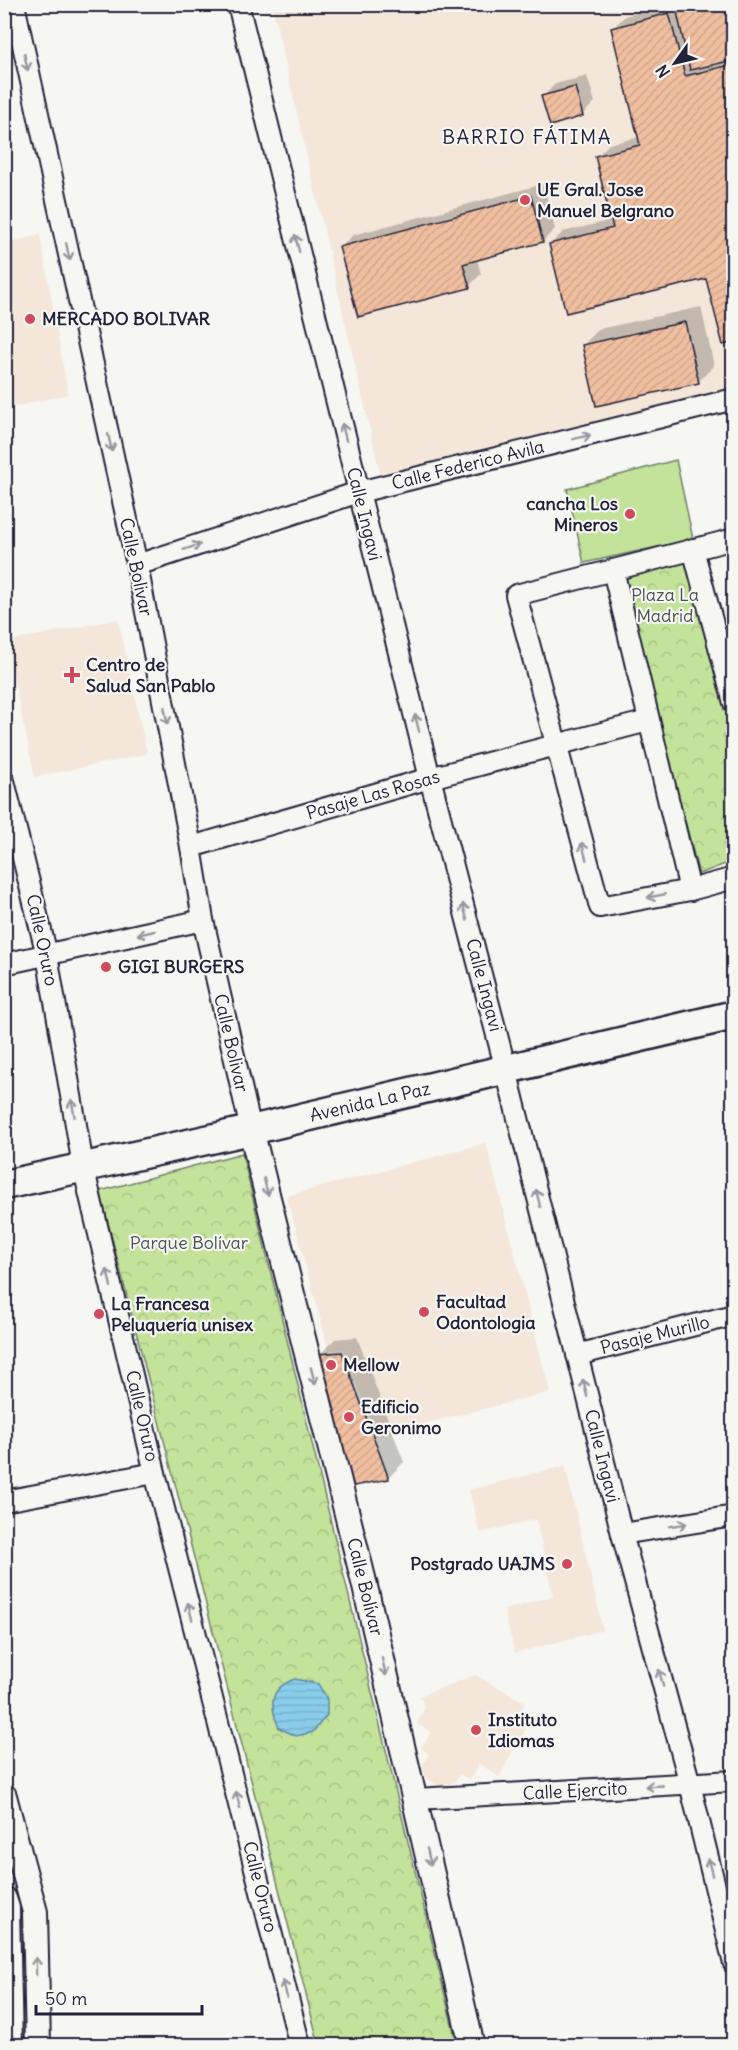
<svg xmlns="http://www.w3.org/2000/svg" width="738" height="2050" font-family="Delius,sans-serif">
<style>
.built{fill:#f4e6d9}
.green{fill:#c3e29a;stroke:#72826a;stroke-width:1.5}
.forest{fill:url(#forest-crowns);stroke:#72826a;stroke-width:1.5}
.water{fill:url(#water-rules);stroke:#6089a5;stroke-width:1.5}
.shadow{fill:#0003}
.building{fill:url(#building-hatch);stroke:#22223b;stroke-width:1.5}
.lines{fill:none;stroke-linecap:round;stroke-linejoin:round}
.minor-casing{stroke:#22223b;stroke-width:24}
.tertiary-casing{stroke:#22223b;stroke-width:28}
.secondary-casing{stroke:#22223b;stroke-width:33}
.minor{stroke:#f6f6f2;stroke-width:20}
.tertiary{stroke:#f6f6f2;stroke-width:24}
.secondary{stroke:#f6f6f2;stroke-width:28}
.oneway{stroke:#9797a0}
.poi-dot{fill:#d1495b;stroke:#f6f6f2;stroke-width:2}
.labels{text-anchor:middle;stroke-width:4.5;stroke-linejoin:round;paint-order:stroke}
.poi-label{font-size:18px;font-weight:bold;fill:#22223b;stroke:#f6f6f2;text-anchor:start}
.street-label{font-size:18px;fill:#22223b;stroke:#f6f6f2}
.park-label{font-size:18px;fill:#4a5253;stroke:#f6f6f2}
.neighbourhood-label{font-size:20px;letter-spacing:1.5px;fill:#22223b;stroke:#f6f6f2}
</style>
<defs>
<pattern id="forest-crowns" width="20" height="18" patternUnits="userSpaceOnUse" patternTransform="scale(1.5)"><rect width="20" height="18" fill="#c3e29a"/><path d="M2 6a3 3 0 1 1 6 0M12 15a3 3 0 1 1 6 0" fill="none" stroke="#a7c286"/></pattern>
<pattern id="water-rules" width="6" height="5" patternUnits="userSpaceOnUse" patternTransform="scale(1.5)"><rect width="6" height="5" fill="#89cdeb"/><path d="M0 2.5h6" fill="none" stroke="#76b0ca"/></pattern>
<pattern id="building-hatch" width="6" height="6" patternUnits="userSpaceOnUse" patternTransform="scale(1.5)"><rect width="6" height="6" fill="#f0bfa0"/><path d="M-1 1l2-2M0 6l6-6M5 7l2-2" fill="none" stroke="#cea48b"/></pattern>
</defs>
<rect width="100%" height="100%" fill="#f6f6f2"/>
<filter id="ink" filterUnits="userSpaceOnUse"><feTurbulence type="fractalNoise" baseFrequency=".0167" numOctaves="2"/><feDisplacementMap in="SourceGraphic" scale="12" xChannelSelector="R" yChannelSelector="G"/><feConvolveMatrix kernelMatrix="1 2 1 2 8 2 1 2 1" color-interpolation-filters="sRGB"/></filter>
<g filter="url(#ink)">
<g class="built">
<polygon points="272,5 733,5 733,395 432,467 380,473"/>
<polygon points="40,235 68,394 5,409 5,243"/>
<polygon points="118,619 147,754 35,777 6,642"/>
<polygon points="486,1143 550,1392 376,1436 344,1349 329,1351 287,1196"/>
<polygon points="565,1466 603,1630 515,1653 504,1610 553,1596 536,1519 480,1533 469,1490"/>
<polygon points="475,1675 525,1702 516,1720 527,1727 499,1777 479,1763 470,1780 460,1774 455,1782 446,1786 437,1785 427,1779 422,1766 429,1754 421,1748 431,1732 417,1724 425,1708 420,1696"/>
</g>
<polygon class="green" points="676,460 693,539 584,563 567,489"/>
<g class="forest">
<polygon points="690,554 734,736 733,861 699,874 619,572"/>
<polygon points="242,1153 457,2045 319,2045 100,1191"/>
</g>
<path class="water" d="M295,1679L318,1684L327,1699V1715L313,1732L296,1736L279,1728C269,1705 269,1688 295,1679Z"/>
<g class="shadow">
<polygon points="670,4 734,4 734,340 707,277 551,244 563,232 612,220 596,157 609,144 640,137 613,28 625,16"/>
<polygon points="587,76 595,102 582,115 543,97 555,84"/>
<polygon points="543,184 555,229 543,241 477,259 481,274 469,286 341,247 353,235"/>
<polygon points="701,307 714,366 698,382 583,345 599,329"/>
<polygon points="357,1337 404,1462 388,1478 319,1355 335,1339"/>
</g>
<g class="building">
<polygon points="693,4 734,4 734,60 690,70 676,8"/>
<polygon points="669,13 685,76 734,64 734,342 723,345 706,279 566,313 549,244 613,228 595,156 640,145 611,28"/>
<polygon points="575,87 583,116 550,126 541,96"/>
<polygon points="531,196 543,242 463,264 470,288 358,317 339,247"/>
<polygon points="685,322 699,383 596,406 582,345"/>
<polygon points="342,1352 389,1479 349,1487 317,1354"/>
</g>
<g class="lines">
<g class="minor-casing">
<g id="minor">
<polyline points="14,4 137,565 191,847 203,920 251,1130"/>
<polyline points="238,4 430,778 506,1070 622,1534 690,1784 734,1964"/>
<polyline points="734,539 516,595 600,907 690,890 734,878"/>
<polyline points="693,549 734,703"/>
<polyline points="137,565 359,492 734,399"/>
<polyline points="613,570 690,890"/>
<polyline points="4,781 47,955 83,1166 155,1473 300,2046"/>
<polyline points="191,847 430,778 648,721"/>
<polyline points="4,964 203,920"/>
<polyline points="577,1355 734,1315"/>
<polyline points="4,1501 155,1473"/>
<polyline points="622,1534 734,1516"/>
<polyline points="416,1799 734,1781"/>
</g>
</g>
<g class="tertiary-casing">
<g id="tertiary">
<polyline points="251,1130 363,1578 472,2046"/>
<polyline points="4,1796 35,1912 38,2046"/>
<polyline points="4,1899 7,1908 10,2046"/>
</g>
</g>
<g class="secondary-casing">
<polyline id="secondary" points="4,1185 251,1130 734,1015"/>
</g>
<use href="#minor" class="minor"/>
<use href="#tertiary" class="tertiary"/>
<use href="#secondary" class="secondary"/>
</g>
<defs><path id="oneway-shaft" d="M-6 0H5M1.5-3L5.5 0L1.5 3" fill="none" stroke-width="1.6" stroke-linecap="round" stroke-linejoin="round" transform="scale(1.5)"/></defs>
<g class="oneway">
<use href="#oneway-shaft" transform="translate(26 62) rotate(78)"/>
<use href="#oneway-shaft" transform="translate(297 243) rotate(-104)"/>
<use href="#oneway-shaft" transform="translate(68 252) rotate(78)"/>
<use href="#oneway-shaft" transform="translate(344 432) rotate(-104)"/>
<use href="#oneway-shaft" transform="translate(582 437) rotate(-14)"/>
<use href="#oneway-shaft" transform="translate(110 443) rotate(78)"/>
<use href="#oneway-shaft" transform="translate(192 547) rotate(-18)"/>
<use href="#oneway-shaft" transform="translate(166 716) rotate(79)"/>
<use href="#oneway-shaft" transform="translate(417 723) rotate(-104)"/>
<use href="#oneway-shaft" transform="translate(584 851) rotate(-105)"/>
<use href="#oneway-shaft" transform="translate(656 896) rotate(169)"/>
<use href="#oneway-shaft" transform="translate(465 912) rotate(-105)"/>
<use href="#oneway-shaft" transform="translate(146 933) rotate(167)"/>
<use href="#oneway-shaft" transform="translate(73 1108) rotate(-100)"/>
<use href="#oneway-shaft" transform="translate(266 1187) rotate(76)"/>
<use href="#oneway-shaft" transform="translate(538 1198) rotate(-104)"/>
<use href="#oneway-shaft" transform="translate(109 1278) rotate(-103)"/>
<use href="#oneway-shaft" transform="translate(313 1376) rotate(76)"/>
<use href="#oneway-shaft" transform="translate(585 1388) rotate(-104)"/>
<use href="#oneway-shaft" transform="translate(678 1525) rotate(-9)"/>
<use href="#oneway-shaft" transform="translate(190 1611) rotate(-104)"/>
<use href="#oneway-shaft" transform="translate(384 1667) rotate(77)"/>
<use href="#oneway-shaft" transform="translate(661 1678) rotate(-105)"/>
<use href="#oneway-shaft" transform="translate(654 1786) rotate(177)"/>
<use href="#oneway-shaft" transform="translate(238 1800) rotate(-104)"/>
<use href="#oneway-shaft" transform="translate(429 1857) rotate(77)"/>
<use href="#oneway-shaft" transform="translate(710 1867) rotate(-104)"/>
<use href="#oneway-shaft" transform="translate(36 1966) rotate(-91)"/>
<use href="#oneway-shaft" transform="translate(285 1989) rotate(-104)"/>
</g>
</g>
<g class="poi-dot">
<circle cx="525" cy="200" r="6"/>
<circle cx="30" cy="319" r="6"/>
<circle cx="630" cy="514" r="6"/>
<path d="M69 666h6v6h6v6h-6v6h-6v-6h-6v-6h6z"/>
<circle cx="106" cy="967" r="6"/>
<circle cx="424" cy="1312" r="6"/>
<circle cx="99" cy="1314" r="6"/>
<circle cx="331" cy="1365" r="6"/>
<circle cx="349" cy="1417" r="6"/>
<circle cx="567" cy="1564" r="6"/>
<circle cx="476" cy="1730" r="6"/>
</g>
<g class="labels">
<g class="poi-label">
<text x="537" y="196">UE Gral. Jose<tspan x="537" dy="21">Manuel Belgrano</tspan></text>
<text x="42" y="325">MERCADO BOLIVAR</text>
<text x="618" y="510" text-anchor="end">cancha Los<tspan x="618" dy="21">Mineros</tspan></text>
<text x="86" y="671">Centro de<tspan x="86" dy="21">Salud San Pablo</tspan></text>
<text x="118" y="973">GIGI BURGERS</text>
<text x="436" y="1308">Facultad<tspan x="436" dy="21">Odontologia</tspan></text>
<text x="111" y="1310">La Francesa<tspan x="111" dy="21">Peluquería unisex</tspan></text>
<text x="343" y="1371">Mellow</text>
<text x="361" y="1413">Edificio<tspan x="361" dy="21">Geronimo</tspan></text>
<text x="555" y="1570" text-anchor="end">Postgrado UAJMS</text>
<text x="488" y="1726">Instituto<tspan x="488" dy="21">Idiomas</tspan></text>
</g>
<g class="street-label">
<text transform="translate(468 465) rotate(-14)" y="6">Calle Federico Avila</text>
<text transform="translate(364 514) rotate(76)" y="6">Calle Ingavi</text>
<text transform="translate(136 567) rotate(78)" y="6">Calle Bolivar</text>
<text transform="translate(373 795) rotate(-16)" y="6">Pasaje Las Rosas</text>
<text transform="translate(42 940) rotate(78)" y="6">Calle Oruro</text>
<text transform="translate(484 985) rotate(75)" y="6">Calle Ingavi</text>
<text transform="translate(231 1043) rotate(77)" y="6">Calle Bolivar</text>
<text transform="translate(370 1102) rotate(-13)" y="6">Avenida La Paz</text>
<text transform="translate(655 1335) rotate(-14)" y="6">Pasaje Murillo</text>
<text transform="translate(142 1416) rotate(77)" y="6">Calle Oruro</text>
<text transform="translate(602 1456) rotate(76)" y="6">Calle Ingavi</text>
<text transform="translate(365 1587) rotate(76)" y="6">Calle Bolívar</text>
<text transform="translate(575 1791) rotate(-3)" y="6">Calle Ejercito</text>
<text transform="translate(260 1887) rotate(76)" y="6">Calle Oruro</text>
</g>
<g class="park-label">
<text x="665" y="601">Plaza La<tspan x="665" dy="21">Madrid</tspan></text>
<text x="189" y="1249">Parque Bolívar</text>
</g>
<g class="neighbourhood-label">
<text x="527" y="144">BARRIO FÁTIMA</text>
</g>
</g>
<rect width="738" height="2050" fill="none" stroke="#f6f6f2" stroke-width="24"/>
<rect x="12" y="12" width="714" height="2026" fill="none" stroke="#22223b" stroke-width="2" filter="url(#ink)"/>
<g transform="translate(675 63) rotate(236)" stroke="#f6f6f2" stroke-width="4.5" paint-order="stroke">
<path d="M0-4.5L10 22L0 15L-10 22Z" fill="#22223b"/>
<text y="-9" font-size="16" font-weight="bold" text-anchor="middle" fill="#22223b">N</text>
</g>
<path d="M36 2005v9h166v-9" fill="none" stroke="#22223b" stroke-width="3"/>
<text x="45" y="2005" font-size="18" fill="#22223b" stroke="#f6f6f2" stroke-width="4.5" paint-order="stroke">50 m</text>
</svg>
